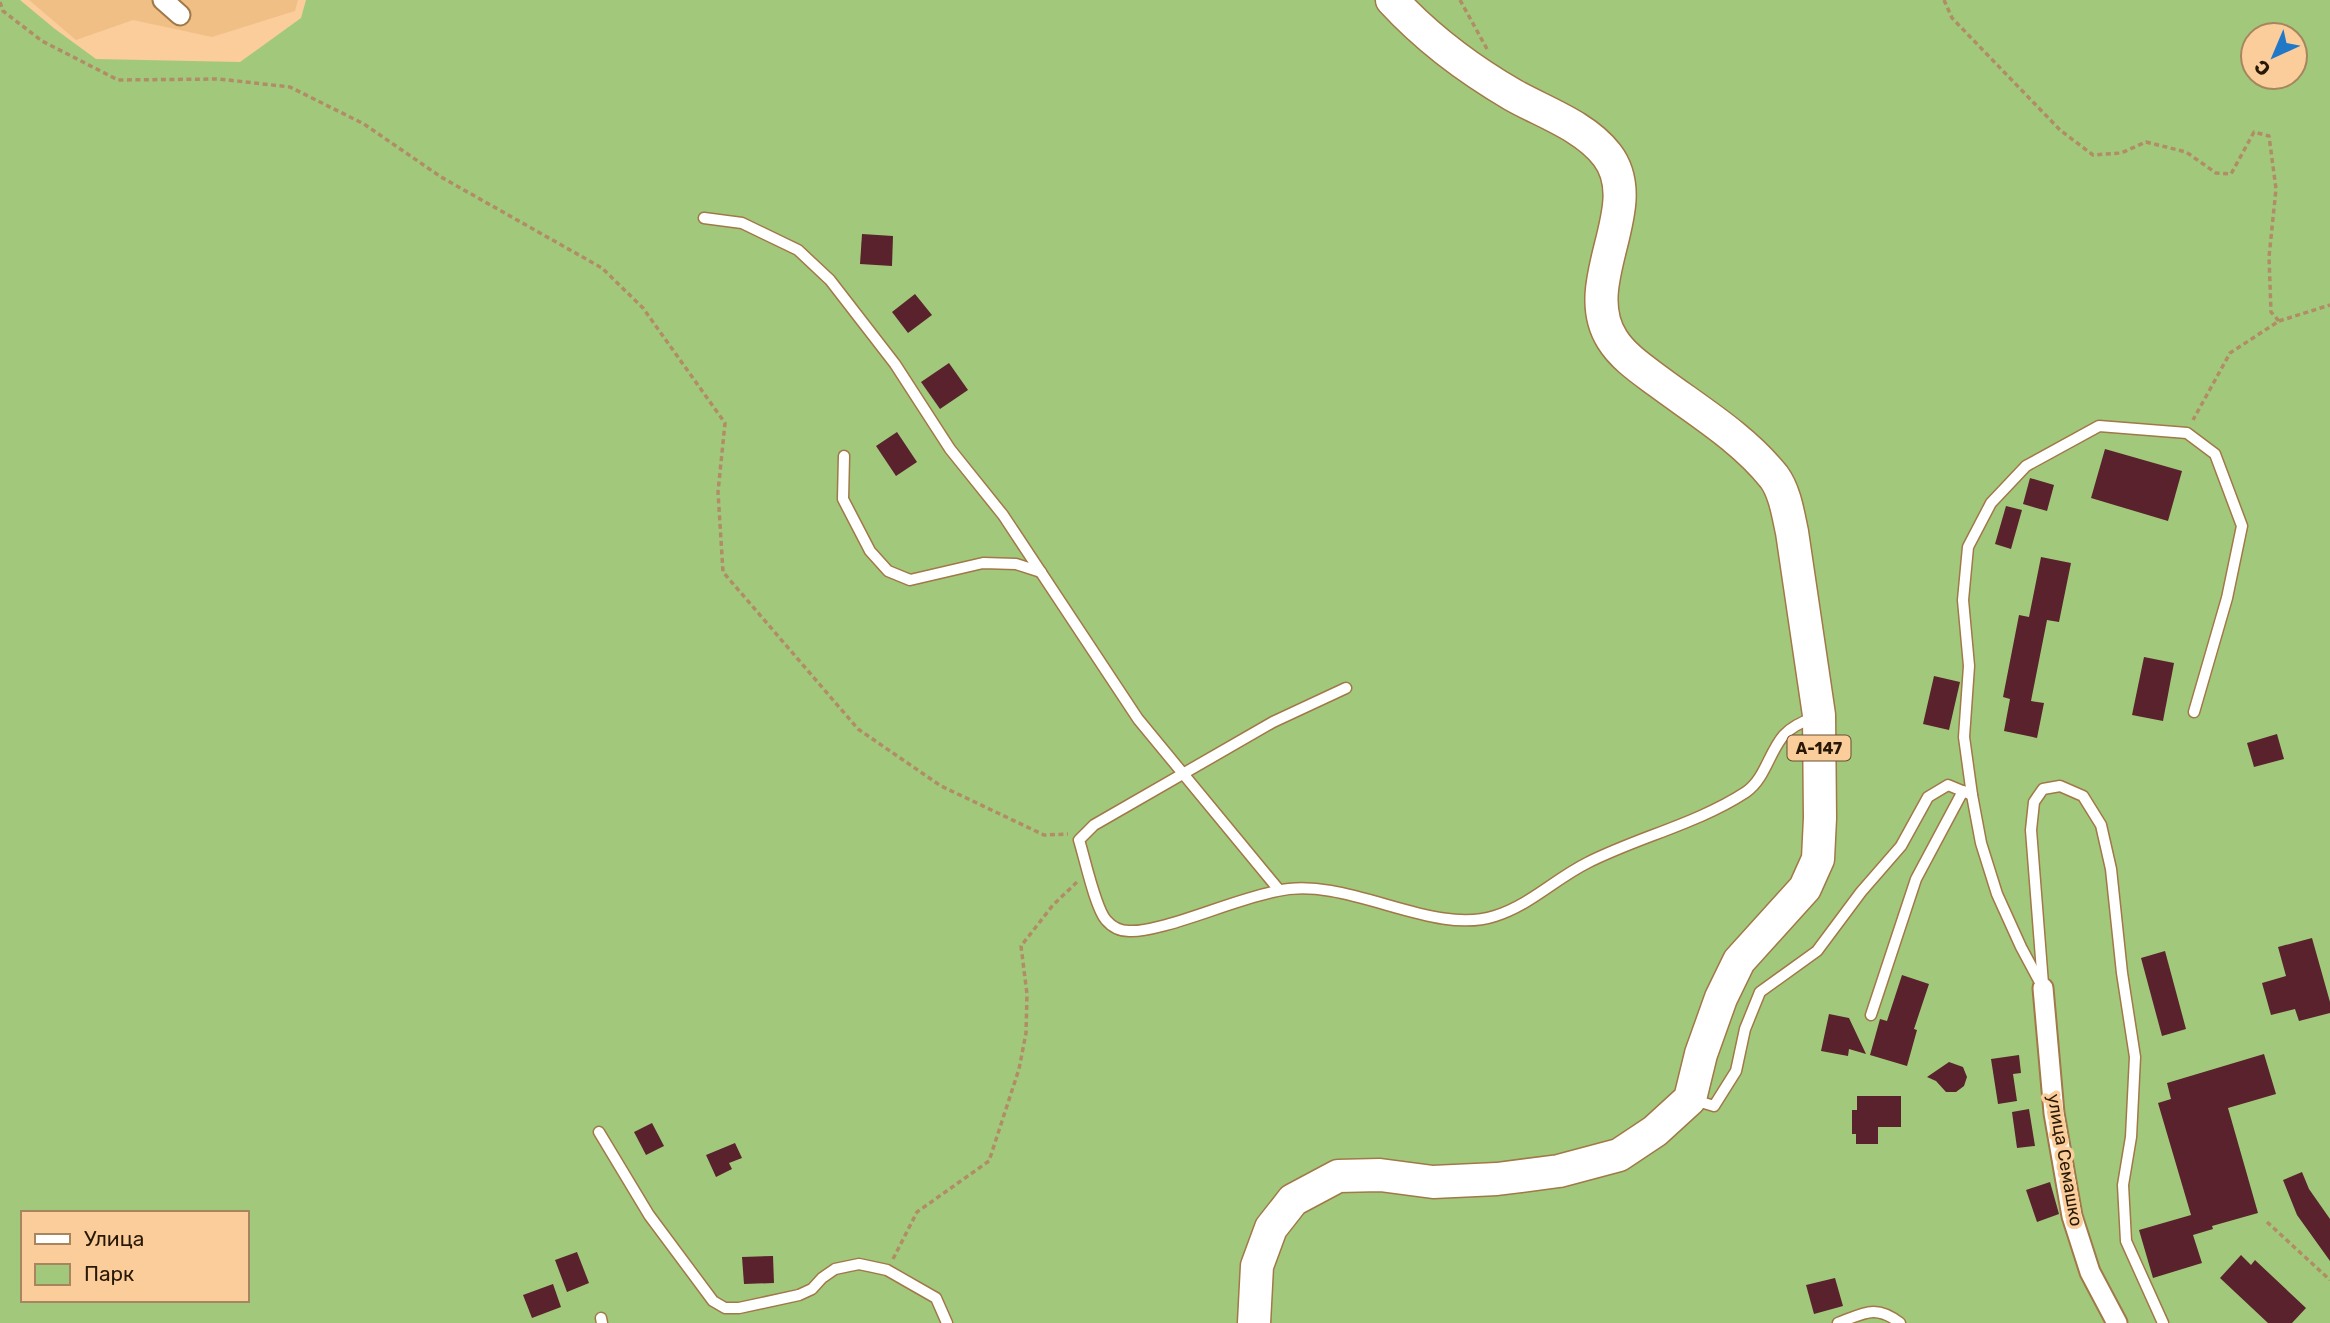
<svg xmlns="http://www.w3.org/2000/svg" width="2330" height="1323" font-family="Rubik,sans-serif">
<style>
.built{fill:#f0bf86}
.green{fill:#a2c97b;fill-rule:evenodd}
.building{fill:#59222d}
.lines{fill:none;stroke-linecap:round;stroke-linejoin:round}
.service-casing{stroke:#a17848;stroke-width:13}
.minor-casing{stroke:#a17848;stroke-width:23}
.trunk-casing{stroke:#a17848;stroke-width:35}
.path{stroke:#b08d66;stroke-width:3.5;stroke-dasharray:5 3.5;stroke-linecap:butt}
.service{stroke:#fff;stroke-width:10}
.minor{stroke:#fff;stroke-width:19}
.trunk{stroke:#fff;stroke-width:32}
.labels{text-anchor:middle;stroke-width:7;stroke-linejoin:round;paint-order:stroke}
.shield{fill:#facd9b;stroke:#674e32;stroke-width:2}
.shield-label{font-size:16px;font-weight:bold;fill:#281805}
.street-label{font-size:18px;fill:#281805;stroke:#facd9b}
</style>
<rect width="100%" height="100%" fill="#facd9b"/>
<polygon class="built" points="29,0 298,0 295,11 212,37 133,20 76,40"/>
<path class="green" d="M0,0H20L55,29L96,59L240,62L301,18L306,0H2330V1323H0ZM2253,35H2295V77H2253ZM23,1213H247V1300H23Z"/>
<g class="building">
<polygon points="862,234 893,236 892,266 860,264"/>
<polygon points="915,294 932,315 908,333 892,312"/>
<polygon points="949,363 968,390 940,409 921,382"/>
<polygon points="897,432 917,462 896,476 876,446"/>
<polygon points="2105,449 2182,471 2168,521 2091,498"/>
<polygon points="2030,478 2054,485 2047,511 2023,504"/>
<polygon points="2006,506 2022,510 2011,549 1995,544"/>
<polygon points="2041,557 2071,563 2059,622 2047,620 2031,701 2044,703 2037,738 2004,731 2010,699 2003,697 2019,615 2029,617"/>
<polygon points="2144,657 2174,663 2163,721 2132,715"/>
<polygon points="1934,676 1960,682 1949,730 1923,724"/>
<polygon points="2277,734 2284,759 2254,767 2247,743"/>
<polygon points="2312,938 2330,1002 2330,1013 2299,1021 2295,1009 2271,1015 2262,983 2286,976 2278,947"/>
<polygon points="2165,951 2186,1029 2162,1036 2141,958"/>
<polygon points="1902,975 1929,984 1914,1029 1917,1030 1907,1066 1870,1055 1880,1019 1887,1021"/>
<polygon points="1829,1014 1849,1018 1866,1054 1849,1049 1848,1056 1821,1051"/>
<polygon points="2264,1054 2276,1094 2228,1108 2258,1213 2212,1226 2213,1229 2193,1235 2202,1263 2153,1278 2139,1230 2191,1215 2158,1103 2171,1099 2167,1083"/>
<polygon points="2019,1055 2021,1073 2013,1074 2017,1101 1998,1104 1991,1059"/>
<polygon points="1949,1062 1963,1067 1967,1077 1964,1086 1956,1092 1946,1092 1936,1081 1927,1077"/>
<polygon points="1857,1096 1901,1096 1901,1127 1878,1127 1878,1144 1856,1144 1856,1134 1852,1134 1852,1110 1857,1110"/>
<polygon points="2029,1109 2035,1146 2017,1148 2012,1112"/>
<polygon points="652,1123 664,1146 646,1155 634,1132"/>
<polygon points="735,1143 742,1158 729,1163 732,1169 716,1177 706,1155"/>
<polygon points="2302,1172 2309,1189 2330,1219 2330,1261 2297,1215 2283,1180"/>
<polygon points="2050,1182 2059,1214 2037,1222 2026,1190"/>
<polygon points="577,1252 589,1283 567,1292 555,1260"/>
<polygon points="2241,1255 2251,1265 2255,1260 2306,1308 2292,1323 2268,1323 2220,1278"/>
<polygon points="773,1256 774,1283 744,1284 742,1257"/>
<polygon points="1835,1278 1843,1306 1814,1314 1806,1285"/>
<polygon points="553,1284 561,1307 532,1318 523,1295"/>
</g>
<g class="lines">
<g class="service-casing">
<g id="service">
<polyline points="704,218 742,223 798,250 830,280 895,364 950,449 1003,515 1138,719 1279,890"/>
<polyline points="844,456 843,499 870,551 888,571 910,580 983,563 1016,564 1041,572"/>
<path d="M1346,688L1273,722L1094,825L1079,840C1085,859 1095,907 1106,920C1112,927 1120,931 1129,931C1141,932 1154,928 1166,925C1203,915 1239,899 1277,891C1347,875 1432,937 1495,916C1530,905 1555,879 1587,863C1638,837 1697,824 1746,792C1765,779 1769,752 1784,735C1792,726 1804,721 1815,717"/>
<polyline points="2043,984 2031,830 2034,802 2043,789 2060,786 2083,796 2101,825 2111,869 2122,973 2135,1057 2131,1137 2123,1185 2126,1241 2163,1323"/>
<polyline points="2043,988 2021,947 1997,894 1981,843 1972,795 1964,737 1969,666 1963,600 1968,547 1991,503 2026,466 2099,426 2187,433 2215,454 2242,526 2227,598 2194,712"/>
<polyline points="1871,1015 1916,879 1963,791"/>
<polyline points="1694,1100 1714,1106 1736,1071 1745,1029 1760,992 1817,951 1861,892 1901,846 1928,797 1948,785 1972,795"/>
<polyline points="599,1132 649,1215 713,1301 725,1308 739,1308 799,1295 812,1289 822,1278 835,1269 859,1264 887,1270 936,1298 947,1323"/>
<polyline points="601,1318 602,1323"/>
<path d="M1838,1323C1864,1313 1876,1304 1900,1323"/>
</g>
</g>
<g class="minor-casing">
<g id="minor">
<polyline points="163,0 180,15"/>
<polyline points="2043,988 2054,1113 2072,1216 2090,1272 2117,1323"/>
</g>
</g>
<g class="trunk-casing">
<path id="trunk" d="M1254,1323L1257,1266L1271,1228L1293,1200L1338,1176L1380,1175L1433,1182L1497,1179L1559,1171L1619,1155L1655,1131L1690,1099L1701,1054L1721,998L1739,961L1805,888L1818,859L1820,818L1819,715L1792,532C1788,514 1785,492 1774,477C1743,438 1698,411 1659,382C1643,370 1623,357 1612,339C1576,282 1647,207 1607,155C1585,126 1543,112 1513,95C1470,70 1426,37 1392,0"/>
</g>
<g class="path">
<polyline points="1460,0 1487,49"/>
<polyline points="1944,0 1952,18 2060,130 2093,155 2121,153 2146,142 2186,152 2216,173 2231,174 2254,132 2269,136 2276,189 2269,257 2271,312 2279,321 2230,353 2193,420"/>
<polyline points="0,2 3,11 42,41 118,80 219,79 290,87 364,124 441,177 602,268 643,308 725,423 718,492 723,572 858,729 941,786 1044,835 1068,834"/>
<polyline points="2279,321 2330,305"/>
<polyline points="2267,1222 2330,1280"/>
<polyline points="893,1259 917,1212 989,1161 1019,1069 1026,1033 1027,994 1021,946 1053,905 1077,882"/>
</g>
<use href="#service" class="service"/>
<use href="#minor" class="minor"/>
<use href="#trunk" class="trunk"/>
</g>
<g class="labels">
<rect class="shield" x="1787.5" y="735.5" width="63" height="25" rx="5"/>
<g class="shield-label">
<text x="1819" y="754">А-147</text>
</g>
<g class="street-label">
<text transform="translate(2065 1160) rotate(80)" y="6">улица Семашко</text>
</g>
</g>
<rect x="21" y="1211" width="228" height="91" fill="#facd9b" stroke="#a6855f" stroke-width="2"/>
<rect x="35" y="1234" width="35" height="10" fill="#ffffff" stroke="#a6855f" stroke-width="2"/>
<text x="84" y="1246" font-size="21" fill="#281805">Улица</text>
<rect x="35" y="1264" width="35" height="21" fill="#a2c97b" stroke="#a6855f" stroke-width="2"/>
<text x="84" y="1281" font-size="21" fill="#281805">Парк</text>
<g transform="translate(2274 56) rotate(224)"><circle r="33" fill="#facd9b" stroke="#a6855f" stroke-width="2"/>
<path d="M0-5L12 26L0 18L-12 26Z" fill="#2178c6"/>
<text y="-10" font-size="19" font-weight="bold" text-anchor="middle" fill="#281805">С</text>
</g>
</svg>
